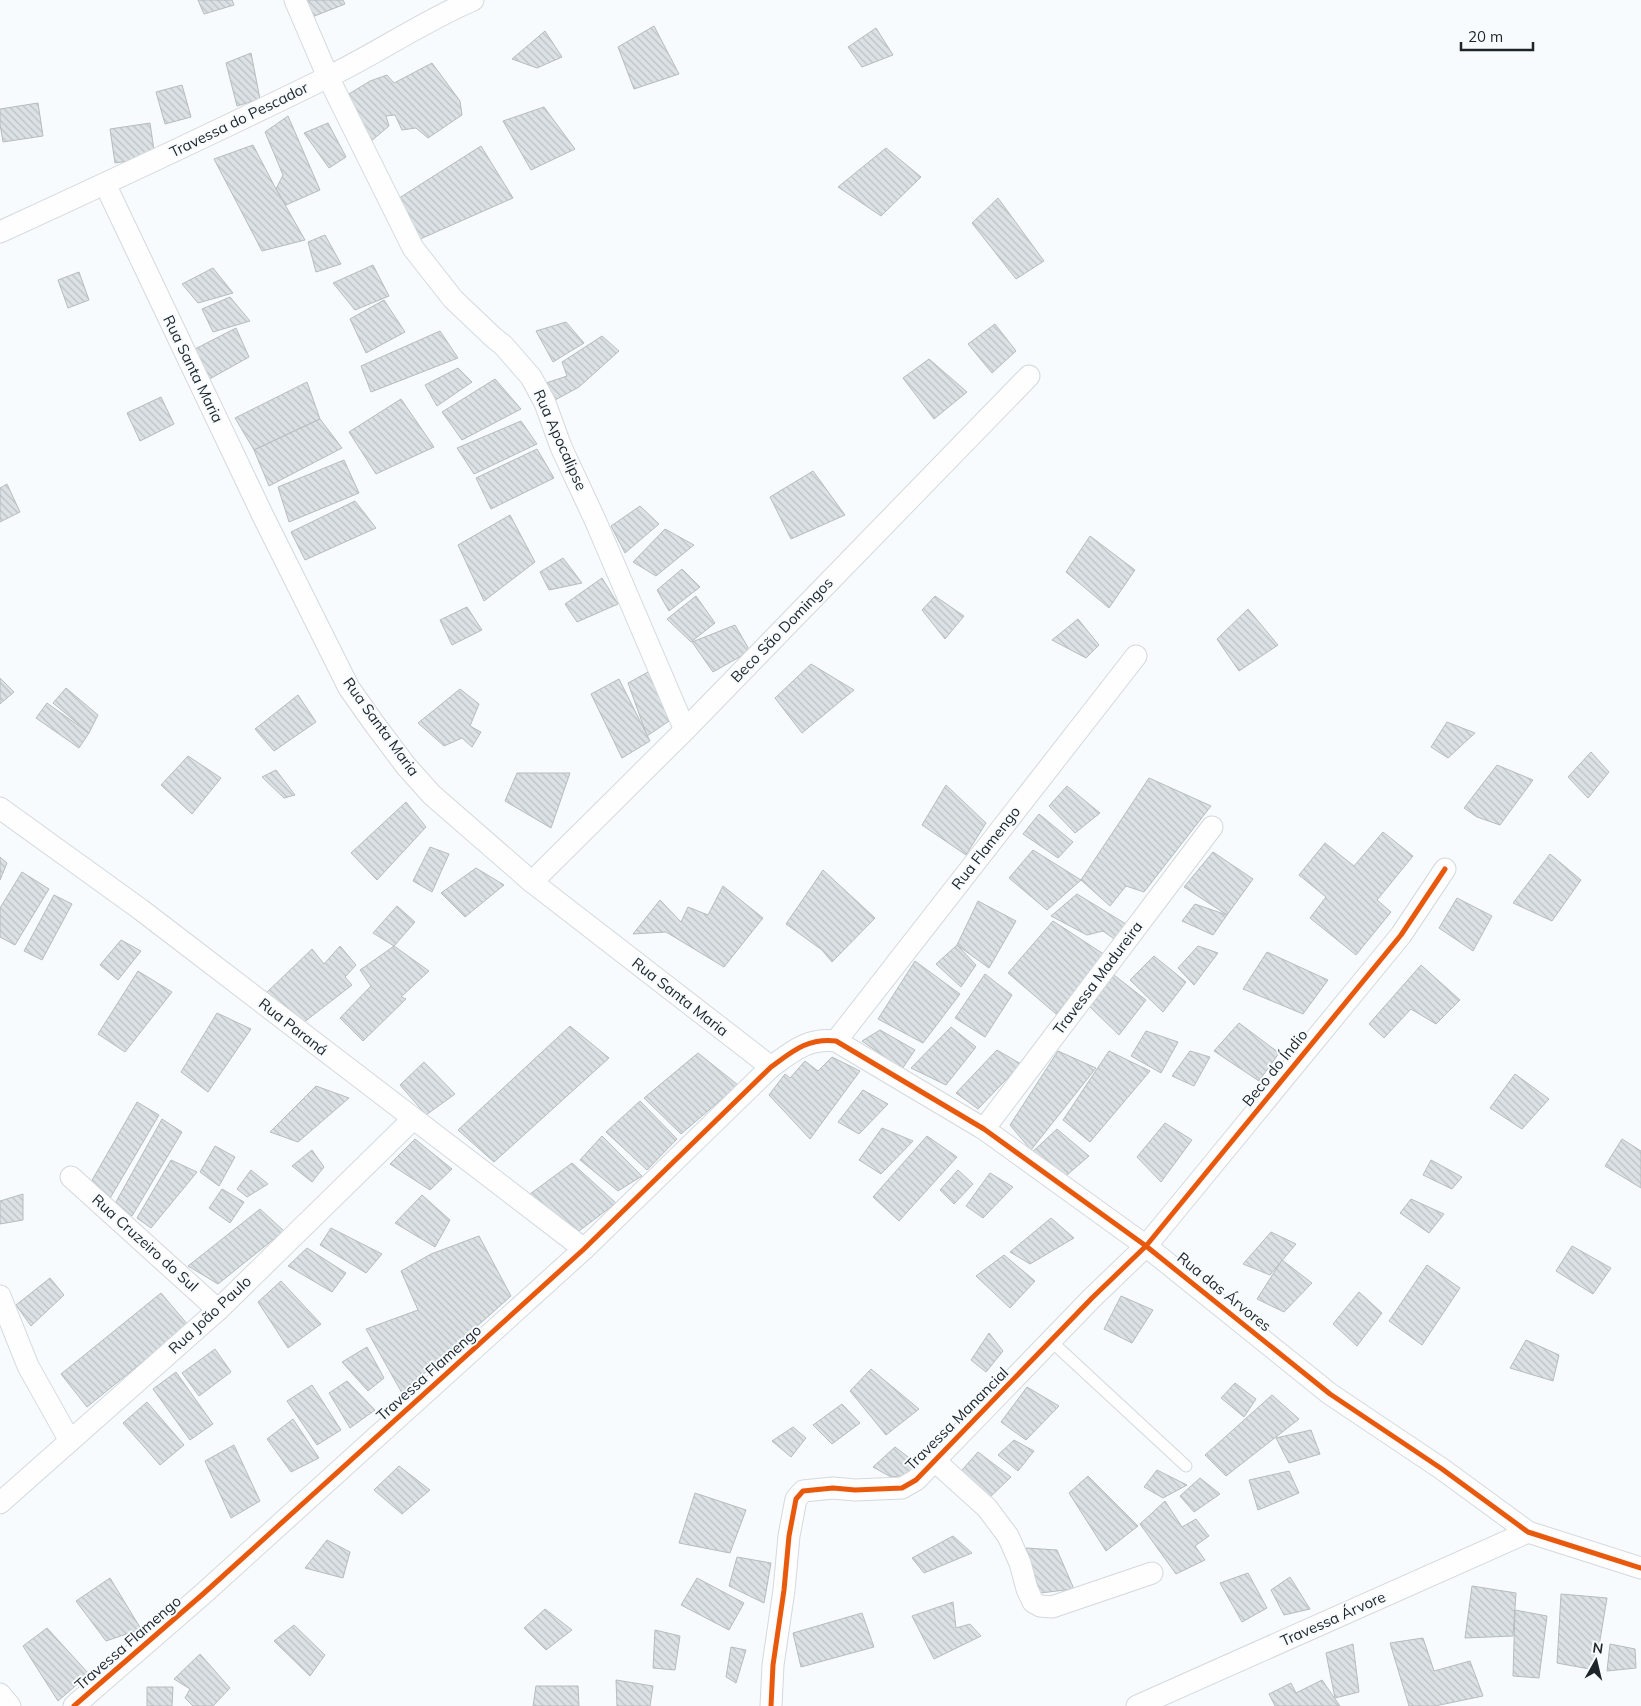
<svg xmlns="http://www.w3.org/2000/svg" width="1641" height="1706" font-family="Mulish,sans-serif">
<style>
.building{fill:url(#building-back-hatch);stroke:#b6bcbf}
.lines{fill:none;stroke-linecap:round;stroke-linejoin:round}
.lane-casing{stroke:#d3d9dd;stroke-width:13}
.street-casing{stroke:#d3d9dd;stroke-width:23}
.lane{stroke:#fefeff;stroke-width:11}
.street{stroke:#fefeff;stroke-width:21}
.cycleway-casing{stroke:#f7fbfe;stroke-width:8}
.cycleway{stroke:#e8590c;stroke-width:5}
.labels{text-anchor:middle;stroke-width:4;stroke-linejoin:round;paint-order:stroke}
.street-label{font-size:15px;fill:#1d252a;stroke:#f7fbfe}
</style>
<defs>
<pattern id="building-back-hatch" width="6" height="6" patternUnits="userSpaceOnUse" patternTransform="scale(1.25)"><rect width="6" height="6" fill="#dbe1e4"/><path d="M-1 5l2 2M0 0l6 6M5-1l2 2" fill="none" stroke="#bcc1c4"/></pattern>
</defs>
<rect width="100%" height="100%" fill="#f8fbfd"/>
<g class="building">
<polygon points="198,0 232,0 234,5 204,14"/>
<polygon points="305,0 343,0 345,4 312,17"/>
<polygon points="654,26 679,74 634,89 618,47"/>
<polygon points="876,28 893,55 862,67 848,47"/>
<polygon points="545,31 562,57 537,68 512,59"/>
<polygon points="251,53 260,99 237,106 226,63"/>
<polygon points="432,63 460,101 462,115 428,138 416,128 402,130 395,115 386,116 389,126 370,142 344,97 370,81 387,75 394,83"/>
<polygon points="182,85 191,117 165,124 156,92"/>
<polygon points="38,103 43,136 3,142 0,124 0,109"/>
<polygon points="544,107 575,149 531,170 503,121"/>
<polygon points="288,116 320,190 286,205 276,189 283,175 265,132"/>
<polygon points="150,123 155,157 115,163 110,129"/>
<polygon points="328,123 346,157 329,168 304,133"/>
<polygon points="253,145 276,189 305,240 262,251 214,159"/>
<polygon points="481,146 513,198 418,240 396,200"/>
<polygon points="886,148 921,177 881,216 838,187"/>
<polygon points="998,198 1044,261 1016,279 972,223"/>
<polygon points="325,235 341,264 316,272 308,242"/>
<polygon points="373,265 389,296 355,310 333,283"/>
<polygon points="213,268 233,293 198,303 182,284"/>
<polygon points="79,272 89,300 68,308 58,280"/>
<polygon points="230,297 250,321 213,332 202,309"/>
<polygon points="384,300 405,332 366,353 350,319"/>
<polygon points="566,322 584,343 553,362 536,331"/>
<polygon points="995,324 1016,351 992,373 968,344"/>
<polygon points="236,328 249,357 206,381 195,349"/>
<polygon points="440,331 458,358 371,392 361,366"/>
<polygon points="602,336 619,351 579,387 555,400 546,383 567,376 562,362"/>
<polygon points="929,359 967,392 934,419 903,378"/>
<polygon points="458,368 472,382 437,406 425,385"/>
<polygon points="495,379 521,409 462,440 442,412"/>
<polygon points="307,382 320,419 254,450 235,418"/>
<polygon points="161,397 174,424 140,441 127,413"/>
<polygon points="401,399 434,447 376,474 349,432"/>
<polygon points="320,419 342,448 269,486 254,450"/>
<polygon points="521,421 537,444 474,474 457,448"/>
<polygon points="537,449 554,478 491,509 476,478"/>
<polygon points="344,460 359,493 289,522 278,487"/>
<polygon points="813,471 845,515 791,539 770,497"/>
<polygon points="7,484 20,512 0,522 0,488"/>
<polygon points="355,501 376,528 305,560 291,532"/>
<polygon points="640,506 659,524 625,553 611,526"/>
<polygon points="510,515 535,562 484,601 458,545"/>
<polygon points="665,529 694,545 656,576 633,562"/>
<polygon points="1090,536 1135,570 1109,608 1066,572"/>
<polygon points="563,558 582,583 549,590 540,572"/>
<polygon points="682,569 700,587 669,611 657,590"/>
<polygon points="602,578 618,604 577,622 565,604"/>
<polygon points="696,596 715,623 691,642 667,619"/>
<polygon points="935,596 964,616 945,639 922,610"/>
<polygon points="467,607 482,630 452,645 440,620"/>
<polygon points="1248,609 1278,645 1239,671 1217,639"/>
<polygon points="1078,619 1099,645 1086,658 1052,640"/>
<polygon points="735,625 750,651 713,672 692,642"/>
<polygon points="811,664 854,690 802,733 775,698"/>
<polygon points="648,672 675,717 647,736 628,683"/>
<polygon points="0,678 14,692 0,704"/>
<polygon points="619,679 650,741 622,758 591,694"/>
<polygon points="66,688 98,715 89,733 53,703"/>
<polygon points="460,689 479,704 470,726 481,732 472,747 462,738 444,746 418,723"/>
<polygon points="298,695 316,722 274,751 255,729"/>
<polygon points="47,703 89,733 79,748 36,718"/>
<polygon points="1447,722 1475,733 1448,758 1431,747"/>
<polygon points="1591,752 1609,772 1588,798 1568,777"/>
<polygon points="188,756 221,778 192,814 161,785"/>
<polygon points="1497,765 1533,780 1500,825 1477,817 1464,808"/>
<polygon points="276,770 295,795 284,798 262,777"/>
<polygon points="517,773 570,773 551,828 505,801"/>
<polygon points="1149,778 1211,806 1144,892 1126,886 1110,906 1081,880"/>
<polygon points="946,785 986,823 966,855 922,825"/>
<polygon points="1067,786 1100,813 1075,833 1049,806"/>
<polygon points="406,802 426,827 377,880 351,853"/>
<polygon points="1039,814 1073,842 1058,858 1023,834"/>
<polygon points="1383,832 1413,856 1377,900 1391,912 1356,955 1310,918 1326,897 1299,875 1325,843 1354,866"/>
<polygon points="430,847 449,854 432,892 413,881"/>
<polygon points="1033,850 1081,880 1047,910 1009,878"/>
<polygon points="1213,852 1253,879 1227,915 1184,887"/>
<polygon points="1550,854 1581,880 1552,921 1513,903"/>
<polygon points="0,857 7,863 0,880"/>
<polygon points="476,868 504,885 465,917 441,893"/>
<polygon points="823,870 875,918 832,962 822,950 786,924"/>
<polygon points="22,872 49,889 15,945 0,937 0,908"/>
<polygon points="723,886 763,918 724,967 666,932 633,934 660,900 681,922 688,907 708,915"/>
<polygon points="1077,894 1126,924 1117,941 1103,931 1087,935 1051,916"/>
<polygon points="54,895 72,904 42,960 24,951"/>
<polygon points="1457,898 1492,916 1473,951 1439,928"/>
<polygon points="978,901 1016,921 989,968 957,945"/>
<polygon points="1195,904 1227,915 1213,935 1182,921"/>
<polygon points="397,906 415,922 394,946 373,933"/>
<polygon points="1053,921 1105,955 1056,1014 1008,973"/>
<polygon points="121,940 141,951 118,980 100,965"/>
<polygon points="957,945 976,965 961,987 936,964"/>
<polygon points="340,946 356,965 345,977 352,985 303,1023 265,994 312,949 324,964"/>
<polygon points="394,946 429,971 401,997 406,999 363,1041 340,1018 371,986 360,970"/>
<polygon points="1198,946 1218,953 1194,985 1178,968"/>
<polygon points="1267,952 1328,980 1303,1014 1243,989"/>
<polygon points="1154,956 1186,982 1163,1012 1130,980"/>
<polygon points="915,961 960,994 923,1043 878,1019"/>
<polygon points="1421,965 1460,1000 1436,1024 1411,1009 1384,1038 1369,1024"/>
<polygon points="138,971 172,992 125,1052 98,1034"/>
<polygon points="985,974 1012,995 985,1037 955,1018"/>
<polygon points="1114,975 1146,1000 1119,1035 1088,1005"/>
<polygon points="217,1013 251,1029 208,1092 181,1072"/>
<polygon points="1239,1023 1279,1053 1259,1081 1214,1051"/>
<polygon points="570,1026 609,1058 494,1162 458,1130"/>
<polygon points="951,1027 976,1047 946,1085 911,1068"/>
<polygon points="880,1030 915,1050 902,1069 862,1041"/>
<polygon points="1146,1031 1178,1042 1161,1073 1131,1056"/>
<polygon points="997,1050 1021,1064 978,1109 956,1093"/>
<polygon points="1058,1051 1096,1068 1031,1150 1010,1125"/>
<polygon points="1109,1051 1150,1071 1090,1142 1063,1120"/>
<polygon points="1190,1051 1210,1057 1194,1086 1172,1076"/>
<polygon points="698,1053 738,1085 681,1134 644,1098"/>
<polygon points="832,1057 860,1071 810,1139 769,1095 785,1074 790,1078 805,1061 818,1071"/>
<polygon points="424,1062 455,1094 426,1115 400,1085"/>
<polygon points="1515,1074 1549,1099 1522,1129 1490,1108"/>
<polygon points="316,1086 349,1098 298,1142 270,1132"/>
<polygon points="863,1090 888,1104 859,1134 838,1122"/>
<polygon points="640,1101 677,1139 647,1170 606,1132"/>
<polygon points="137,1102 159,1115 109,1200 91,1182"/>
<polygon points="162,1119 182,1132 132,1216 116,1202"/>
<polygon points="1165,1123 1192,1140 1161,1182 1137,1157"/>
<polygon points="882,1128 913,1141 881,1174 859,1160"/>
<polygon points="1057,1129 1089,1156 1060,1181 1028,1156"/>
<polygon points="602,1136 642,1176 618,1191 580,1160"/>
<polygon points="927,1136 957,1157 899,1221 873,1197"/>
<polygon points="415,1139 452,1169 430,1190 390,1164"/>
<polygon points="1622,1139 1641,1151 1641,1188 1605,1166"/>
<polygon points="215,1146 235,1157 219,1186 200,1172"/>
<polygon points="312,1150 324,1167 312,1182 292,1166"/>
<polygon points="171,1160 197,1172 151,1228 137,1218"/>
<polygon points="1431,1160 1462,1177 1452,1189 1423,1175"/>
<polygon points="572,1163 616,1203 579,1231 530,1194"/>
<polygon points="251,1170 268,1184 247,1197 237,1189"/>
<polygon points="958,1170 973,1184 954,1204 940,1190"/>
<polygon points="990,1173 1013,1187 983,1218 966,1206"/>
<polygon points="222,1189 244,1202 230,1223 209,1208"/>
<polygon points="23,1194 23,1220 0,1224 0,1201"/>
<polygon points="422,1195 450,1220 435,1247 395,1223"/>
<polygon points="1411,1199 1444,1214 1429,1233 1400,1213"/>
<polygon points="260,1209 284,1231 218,1284 188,1266"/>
<polygon points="1051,1218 1074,1238 1030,1264 1010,1252"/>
<polygon points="331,1228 382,1254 366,1273 320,1245"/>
<polygon points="1271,1232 1296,1244 1270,1275 1243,1264"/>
<polygon points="479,1236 511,1296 402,1393 366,1329 418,1310 401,1271 431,1254"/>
<polygon points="1572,1246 1611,1268 1593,1294 1556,1271"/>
<polygon points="307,1248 346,1273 332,1292 288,1266"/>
<polygon points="1004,1255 1035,1281 1010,1308 976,1276"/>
<polygon points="1282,1260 1312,1283 1284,1312 1257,1299"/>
<polygon points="1427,1265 1460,1288 1422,1345 1389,1321"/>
<polygon points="50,1278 64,1295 31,1326 16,1305"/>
<polygon points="281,1281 321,1324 288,1348 258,1302"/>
<polygon points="1359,1292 1382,1313 1357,1346 1333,1324"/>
<polygon points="161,1293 188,1325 87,1407 61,1374"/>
<polygon points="1121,1296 1153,1310 1132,1343 1104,1329"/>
<polygon points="989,1333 1003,1351 986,1372 971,1360"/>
<polygon points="1526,1340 1559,1355 1553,1381 1510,1368"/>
<polygon points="367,1347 384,1378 368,1391 342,1362"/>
<polygon points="215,1349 231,1372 199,1396 182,1373"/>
<polygon points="871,1369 919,1409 886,1435 850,1391"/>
<polygon points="176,1372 213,1424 190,1440 153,1389"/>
<polygon points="347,1381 375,1410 350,1428 329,1393"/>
<polygon points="1235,1383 1256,1399 1244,1417 1221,1398"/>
<polygon points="312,1385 341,1430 317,1445 287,1401"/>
<polygon points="1027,1387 1059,1406 1026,1440 1001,1422"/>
<polygon points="1272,1395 1299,1419 1226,1476 1205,1455"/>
<polygon points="147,1402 184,1445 160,1465 123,1423"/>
<polygon points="842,1404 860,1423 832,1444 813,1425"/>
<polygon points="293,1419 319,1458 291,1472 267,1439"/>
<polygon points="793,1427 806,1438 791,1457 772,1441"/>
<polygon points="1311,1430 1320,1454 1289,1463 1276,1438"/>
<polygon points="1014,1440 1034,1451 1018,1471 998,1455"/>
<polygon points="234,1445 260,1501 231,1518 205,1461"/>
<polygon points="895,1447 916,1463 908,1475 891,1477 873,1467"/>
<polygon points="978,1452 1011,1477 986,1501 955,1478"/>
<polygon points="399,1466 430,1490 402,1514 374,1490"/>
<polygon points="1157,1470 1187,1485 1163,1498 1144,1487"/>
<polygon points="1289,1471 1299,1493 1258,1510 1249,1480"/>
<polygon points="1088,1476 1138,1526 1106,1551 1069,1493"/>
<polygon points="1200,1478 1220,1494 1194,1512 1180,1496"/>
<polygon points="695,1493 746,1510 730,1553 679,1543"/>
<polygon points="1165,1501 1182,1527 1196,1519 1209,1536 1195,1546 1205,1560 1176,1574 1140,1524"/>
<polygon points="953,1536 972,1553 924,1573 912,1558"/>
<polygon points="327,1540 350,1552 343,1578 305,1568"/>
<polygon points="1026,1548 1057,1550 1074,1589 1040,1593"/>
<polygon points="737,1557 771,1563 764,1603 729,1586"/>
<polygon points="1248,1573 1267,1608 1242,1622 1220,1583"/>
<polygon points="1290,1577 1310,1609 1284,1615 1271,1590"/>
<polygon points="110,1578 141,1629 106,1641 76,1601"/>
<polygon points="697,1578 744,1603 729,1630 681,1605"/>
<polygon points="1472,1586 1516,1593 1513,1636 1465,1638"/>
<polygon points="1561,1594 1607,1598 1595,1670 1557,1663"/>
<polygon points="953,1602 956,1628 970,1624 981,1636 934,1659 912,1616"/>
<polygon points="545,1609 572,1630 546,1650 524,1628"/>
<polygon points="1515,1610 1547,1616 1539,1678 1513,1676"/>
<polygon points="862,1613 874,1647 801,1667 793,1633"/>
<polygon points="294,1625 325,1655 310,1676 274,1641"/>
<polygon points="47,1628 89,1674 58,1701 23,1646"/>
<polygon points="655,1630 680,1636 675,1670 653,1668"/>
<polygon points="1423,1638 1434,1671 1470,1661 1483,1696 1435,1706 1409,1706 1390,1643"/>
<polygon points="1353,1644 1359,1692 1335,1698 1326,1653"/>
<polygon points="1610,1644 1635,1649 1636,1668 1607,1671"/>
<polygon points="731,1647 746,1650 736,1683 726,1677"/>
<polygon points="200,1654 230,1688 213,1706 193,1706 185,1698 190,1689 174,1679"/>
<polygon points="616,1680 653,1686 650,1706 617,1706"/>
<polygon points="1322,1680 1340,1706 1275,1706 1269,1694 1291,1683 1296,1693"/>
<polygon points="536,1686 578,1686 579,1706 533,1706"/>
<polygon points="147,1687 173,1687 172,1706 147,1706"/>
</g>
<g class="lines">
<g class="lane-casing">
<polyline id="lane" points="1051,1341 1186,1466"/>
</g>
<g class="street-casing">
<g id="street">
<polyline points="295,0 328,77 413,248 453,299 494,338 503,345 531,377 545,403 561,447 596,522 685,730"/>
<polyline points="105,184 263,516 349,688 373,722 406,766 432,795 532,882 771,1067"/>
<path d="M0,232C109,182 218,131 326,78C376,54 422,22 473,0"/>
<polyline points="0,808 140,909 584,1249"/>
<polyline points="532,882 685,730 1029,376"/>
<polyline points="836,1041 1136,656"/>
<polyline points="984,1129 1212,827"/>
<polyline points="71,1177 218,1310"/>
<polyline points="0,1296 28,1366 70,1441"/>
<polyline points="935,1461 987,1508 1008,1536 1020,1563 1027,1589 1033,1602 1040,1606 1052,1607 1152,1573"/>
<polyline points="0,1503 218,1310 413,1119"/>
<polyline points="0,1694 10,1706"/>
<path d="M74,1706L203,1594L584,1249L771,1067C793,1051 807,1038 836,1041L984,1129L1146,1246L1330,1394L1442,1469L1528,1532L1641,1568"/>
<polyline points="771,1706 773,1665 784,1590 789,1536 796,1499 803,1491 833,1488 855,1490 902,1488 916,1480 1092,1298 1146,1246 1401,935 1445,869"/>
<polyline points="1137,1706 1528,1532"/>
</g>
</g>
<use href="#lane" class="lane"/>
<use href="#street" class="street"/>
<g class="cycleway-casing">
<g id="cycleway">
<path d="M74,1706L203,1594L584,1249L771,1067C793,1051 807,1038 836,1041L984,1129L1146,1246L1330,1394L1442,1469L1528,1532L1641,1568"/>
<polyline points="771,1706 773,1665 784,1590 789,1536 796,1499 803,1491 833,1488 855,1490 902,1488 916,1480 1092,1298 1146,1246 1401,935 1445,869"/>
</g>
</g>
<use href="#cycleway" class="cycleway"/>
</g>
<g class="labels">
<g class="street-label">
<text transform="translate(239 120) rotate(-26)" y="5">Travessa do Pescador</text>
<text transform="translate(193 369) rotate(64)" y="5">Rua Santa Maria</text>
<text transform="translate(560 440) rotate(66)" y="5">Rua Apocalipse</text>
<text transform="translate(782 630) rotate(-46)" y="5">Beco São Domingos</text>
<text transform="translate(381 727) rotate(54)" y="5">Rua Santa Maria</text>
<text transform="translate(986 848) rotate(-52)" y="5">Rua Flamengo</text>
<text transform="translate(1098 978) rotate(-53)" y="5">Travessa Madureira</text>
<text transform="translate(680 997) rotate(38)" y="5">Rua Santa Maria</text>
<text transform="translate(293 1027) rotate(38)" y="5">Rua Paraná</text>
<text transform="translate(1275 1068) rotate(-51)" y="5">Beco do Índio</text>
<text transform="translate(145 1243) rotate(42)" y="5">Rua Cruzeiro do Sul</text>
<text transform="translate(1224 1292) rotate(39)" y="5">Rua das Árvores</text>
<text transform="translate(210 1315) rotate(-43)" y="5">Rua João Paulo</text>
<text transform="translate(429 1373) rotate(-42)" y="5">Travessa Flamengo</text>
<text transform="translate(957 1419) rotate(-45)" y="5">Travessa Manancial</text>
<text transform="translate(1333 1619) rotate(-24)" y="5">Travessa Árvore</text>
<text transform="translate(128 1643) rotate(-41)" y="5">Travessa Flamengo</text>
</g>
</g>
<g transform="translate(1596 1661) rotate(8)" stroke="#f7fbfe" stroke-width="4" paint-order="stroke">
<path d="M0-4L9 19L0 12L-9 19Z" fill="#1d252a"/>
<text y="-8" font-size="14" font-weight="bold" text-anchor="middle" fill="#1d252a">N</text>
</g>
<path d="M1461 42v8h72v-8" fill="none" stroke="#1d252a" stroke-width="2.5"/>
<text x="1468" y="42" font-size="15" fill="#1d252a" stroke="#f7fbfe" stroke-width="4" paint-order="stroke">20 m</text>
</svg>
